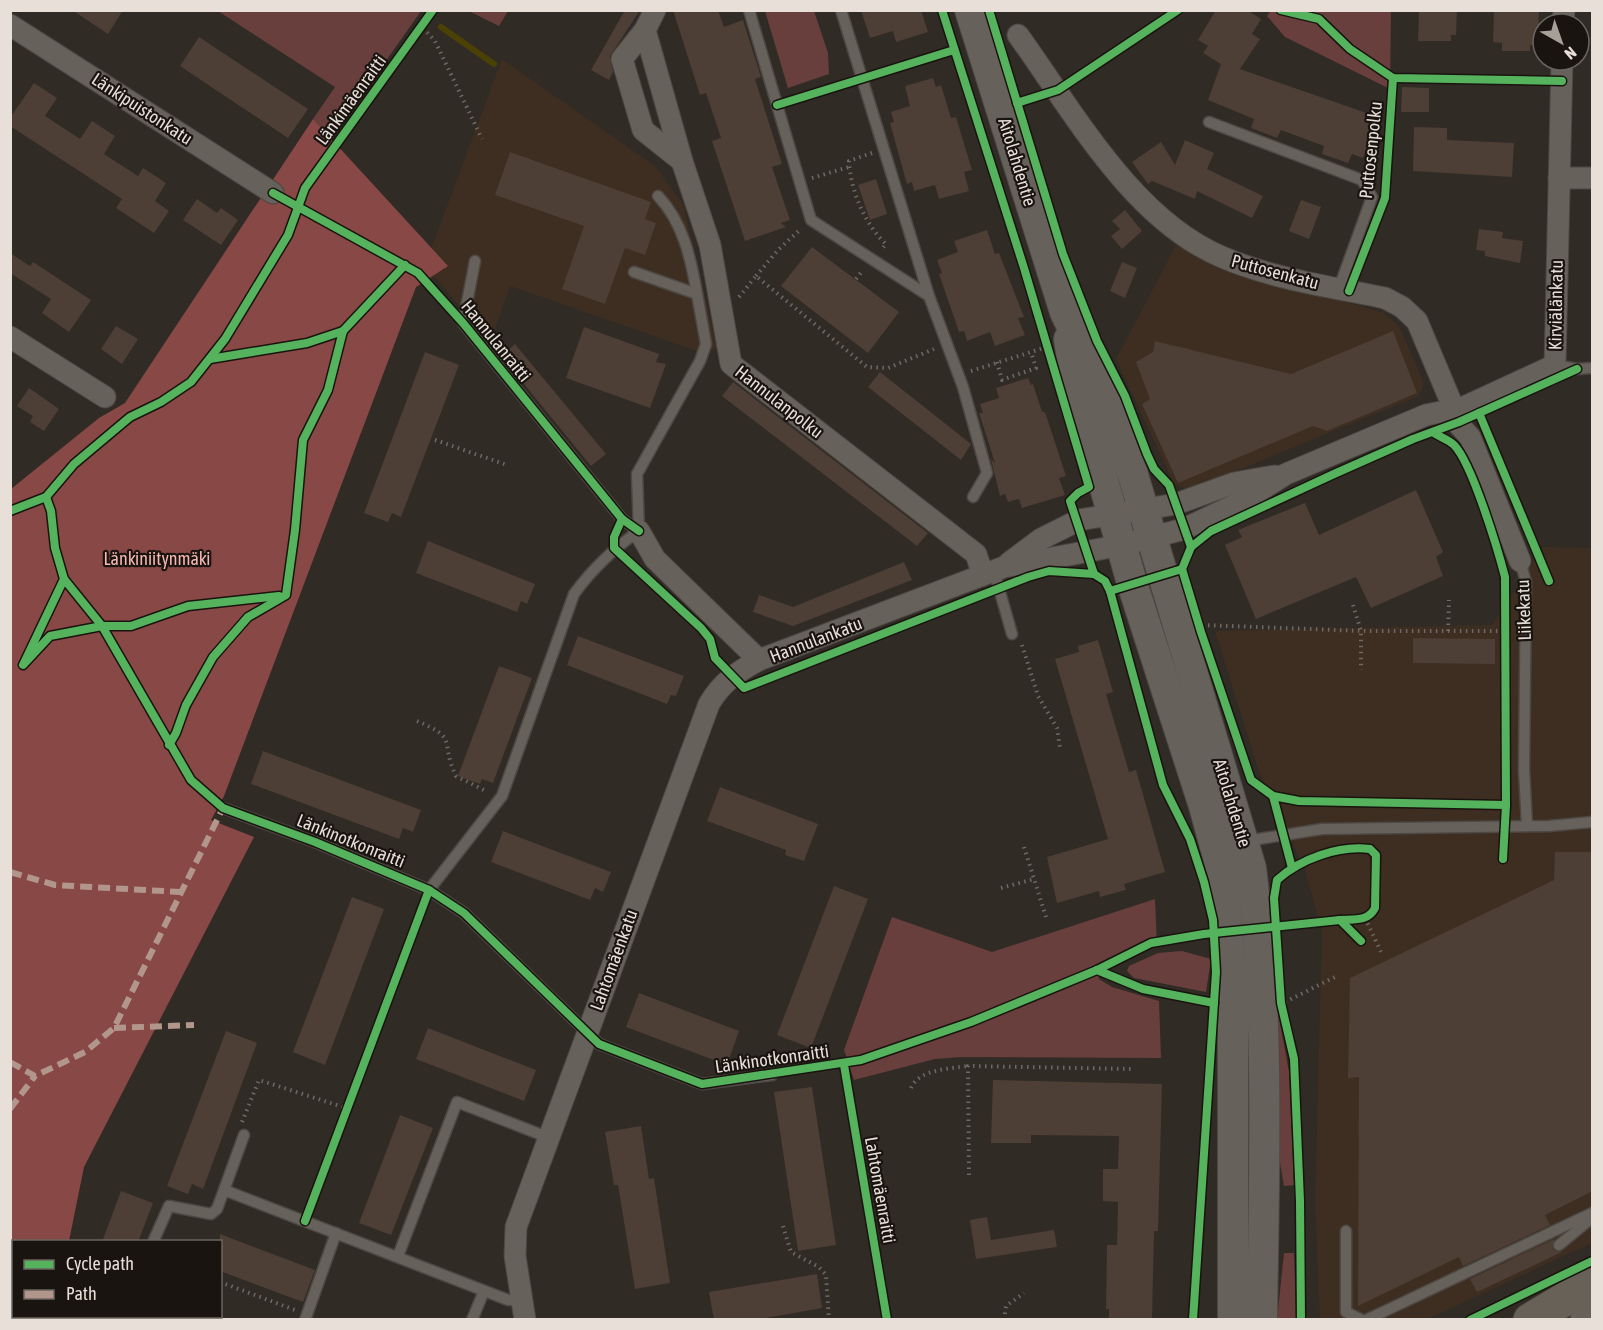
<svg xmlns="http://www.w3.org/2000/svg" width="1603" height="1330" font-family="'Asap Condensed',sans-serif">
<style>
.built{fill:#3d2e21}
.green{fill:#683f3c}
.forest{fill:#884845}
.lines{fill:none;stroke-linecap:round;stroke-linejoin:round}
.stream{stroke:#4b4104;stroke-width:6}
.building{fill:#4d3e36}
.service-casing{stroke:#4d4843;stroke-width:13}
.minor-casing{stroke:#4d4843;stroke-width:23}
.secondary-casing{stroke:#4d4843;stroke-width:32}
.primary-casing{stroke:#4d4843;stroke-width:35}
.path{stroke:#6e6966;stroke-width:4;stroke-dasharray:1.5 4.5;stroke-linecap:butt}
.service{stroke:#67615c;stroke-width:10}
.minor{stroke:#67615c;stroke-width:21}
.secondary{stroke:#67615c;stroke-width:30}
.primary{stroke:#686157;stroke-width:33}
.quiet{stroke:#b2968c;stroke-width:6;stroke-dasharray:12 6;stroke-linecap:butt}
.cycleway-casing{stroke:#19140f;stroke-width:11}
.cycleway{stroke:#56b35d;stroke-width:8}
.labels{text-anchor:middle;stroke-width:4.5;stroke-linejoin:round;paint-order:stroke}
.street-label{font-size:18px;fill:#e7dfd8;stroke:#19140f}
.park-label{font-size:18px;fill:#f8b7b2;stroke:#19140f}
</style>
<rect width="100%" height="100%" fill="#312b25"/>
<g class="built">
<polygon points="502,59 655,166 683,204 717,349 697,351 510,286 490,343 425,265"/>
<polygon points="1176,245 1203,261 1384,313 1399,326 1424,383 1419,396 1197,487 1183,488 1174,484 1116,359"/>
<polygon points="1543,547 1592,548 1592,1243 1428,1319 1320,1319 1315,1202 1322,932 1305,870 1259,772 1215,631 1492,625"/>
</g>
<g class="green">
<polygon points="1271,10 1391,11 1390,89 1285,37 1267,16"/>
<polygon points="218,11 421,11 331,139 313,119 335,87"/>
<polygon points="469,11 508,11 499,26"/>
<polygon points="765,11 814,11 828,53 829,74 788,88"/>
<polygon points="1155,899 1157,945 1107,959 1096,965 1099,979 1112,987 1159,1001 1161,1058 961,1057 935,1059 854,1080 844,1050 892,917 992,952"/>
<polygon points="1182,951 1211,959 1206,992 1134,978 1127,971 1129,966 1158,953"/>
<polygon points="1274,1011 1278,1012 1289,1072 1294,1185 1284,1186 1275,1133"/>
<polygon points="1284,1253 1294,1253 1296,1319 1277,1320"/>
</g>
<polygon class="forest" points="313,119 448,266 416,287 224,796 211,820 254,837 84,1167 69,1241 14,1242 14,1316 54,1317 53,1319 11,1320 11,489 99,418 125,403"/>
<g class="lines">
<polyline class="stream" points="441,27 494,64"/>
</g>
<g class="building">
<polygon points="72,10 123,10 108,34"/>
<polygon points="625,10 640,10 610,56 613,72 609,80 591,70"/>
<polygon points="673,10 718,10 724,27 743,20 761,77 755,79 782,164 772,167 790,220 781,223 786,227 745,241 712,141 721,138 706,93 700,95"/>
<polygon points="861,10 921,10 928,32 896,42 893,31 870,38"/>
<polygon points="1216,10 1247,10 1261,19 1252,34 1260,39 1240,69 1378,117 1363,158 1352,154 1348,163 1322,154 1324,146 1281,130 1277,138 1251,128 1254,119 1208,100 1221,64 1203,53 1208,46 1198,40"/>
<polygon points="1419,10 1457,10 1456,35 1451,35 1451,41 1418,41"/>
<polygon points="1494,10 1539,10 1538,45 1530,45 1530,51 1502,51 1502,43 1493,42"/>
<polygon points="199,37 308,109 288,138 180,66"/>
<polygon points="933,78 936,87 941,85 951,118 956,117 972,170 964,172 969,191 939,199 935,185 914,191 912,182 907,184 890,123 894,122 891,112 910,106 905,86"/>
<polygon points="34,83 57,98 45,116 80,139 92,121 115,136 104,154 138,176 143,168 166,183 155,201 169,211 154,233 116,208 122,199 10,126 10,118"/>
<polygon points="1402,87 1429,88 1429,112 1401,112"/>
<polygon points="1414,127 1447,128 1447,140 1514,143 1512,177 1413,171"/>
<polygon points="1185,140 1214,153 1207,169 1263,196 1252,218 1197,191 1195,199 1152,181 1148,184 1132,162 1161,142 1175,165"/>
<polygon points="510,152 651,202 645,219 656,223 645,255 625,248 605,304 562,289 584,226 495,195"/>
<polygon points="876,179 887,214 870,220 858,185"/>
<polygon points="197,199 217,213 221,208 238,220 221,245 183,220"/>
<polygon points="1301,200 1321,207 1309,239 1289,231"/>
<polygon points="1125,210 1142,231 1122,249 1111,236 1120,229 1112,221"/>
<polygon points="1479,229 1503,232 1502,238 1523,241 1520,263 1485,256 1485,251 1476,250"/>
<polygon points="987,230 995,254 999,253 1024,317 1018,318 1025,335 995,346 990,332 967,341 964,331 959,332 939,274 942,273 937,260 958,252 954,241"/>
<polygon points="812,247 899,312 868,353 781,286"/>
<polygon points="10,253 30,266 33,262 91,300 69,332 42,313 51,299 10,273"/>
<polygon points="1122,262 1137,268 1125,298 1110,291"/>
<polygon points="116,326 138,339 122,364 101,349"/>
<polygon points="584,327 659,354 656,362 666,364 650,408 566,378"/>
<polygon points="1393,331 1417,393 1327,431 1313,426 1178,483 1142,404 1150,399 1136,362 1153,352 1155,341 1291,374"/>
<polygon points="515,344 606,454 591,466 501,356"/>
<polygon points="425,352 459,365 401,517 392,513 388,522 364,513"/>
<polygon points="880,372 971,444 961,460 868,387"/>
<polygon points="1028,378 1031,385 1033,384 1042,412 1045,412 1066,476 1059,478 1065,495 1022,508 1019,499 1008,502 1005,494 1000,496 991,459 995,463 979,413 983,413 980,404 999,398 996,388"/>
<polygon points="733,382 928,533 917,546 722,396"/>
<polygon points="29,388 59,409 44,431 30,422 33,416 17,406"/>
<polygon points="1416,490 1443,552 1436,557 1443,576 1371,608 1356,577 1256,619 1225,545 1242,537 1238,530 1305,503 1319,535"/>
<polygon points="428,541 535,584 527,604 521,601 517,612 416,573"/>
<polygon points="904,562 912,580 793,626 753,612 759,595 793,607"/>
<polygon points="578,636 684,676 676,696 671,695 667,704 567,665"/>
<polygon points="1413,638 1495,639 1495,664 1413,663"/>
<polygon points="1098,640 1113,692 1106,694 1129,772 1136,770 1165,872 1124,884 1126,890 1100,897 1099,891 1057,903 1047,857 1108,839 1055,659 1079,652 1078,646"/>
<polygon points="499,666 532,678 493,783 482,779 480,784 458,776"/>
<polygon points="263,751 421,810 413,832 403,828 399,839 251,784"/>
<polygon points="720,787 818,824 804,861 785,855 786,850 707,821"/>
<polygon points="503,831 611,872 603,892 595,888 590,900 491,862"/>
<polygon points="1555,852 1593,852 1593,1191 1545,1215 1550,1225 1463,1266 1459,1257 1358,1306 1359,1077 1348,1078 1350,978 1554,880"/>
<polygon points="834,886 868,899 811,1048 777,1035"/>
<polygon points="352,897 384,909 325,1065 293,1052"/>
<polygon points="639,993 739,1031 727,1065 626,1027"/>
<polygon points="428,1028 536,1070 524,1101 416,1059"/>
<polygon points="226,1031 257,1043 203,1189 192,1184 188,1194 167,1186"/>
<polygon points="993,1080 1162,1084 1158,1231 1154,1231 1152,1320 1109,1320 1109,1309 1106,1309 1107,1245 1117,1245 1118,1202 1103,1201 1103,1169 1118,1169 1119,1136 1031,1135 1031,1143 991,1143"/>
<polygon points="812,1087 836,1245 798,1251 774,1092"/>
<polygon points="400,1115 433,1128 391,1235 359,1223"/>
<polygon points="641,1126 649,1179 654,1178 670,1283 635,1289 618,1185 614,1185 605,1132"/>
<polygon points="121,1191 153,1203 138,1242 102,1242"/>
<polygon points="987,1217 991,1240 1054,1230 1057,1247 976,1259 970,1220"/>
<polygon points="220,1234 315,1270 303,1302 220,1271"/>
<polygon points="1554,1239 1553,1249 1562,1252 1477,1292 1470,1279"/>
<polygon points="817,1274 822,1308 755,1320 714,1320 709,1292"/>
</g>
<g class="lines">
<g class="service-casing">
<g id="service">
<polyline points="749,10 811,220 929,296"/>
<polyline points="841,10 929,296 963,387 987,473 973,497"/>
<polyline points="1209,122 1362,180 1372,197 1339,288"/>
<path d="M658,196C683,222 691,259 697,294"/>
<polyline points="475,261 463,323 622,519 639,531"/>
<polyline points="634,272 697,294 706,344 700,361 637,474 639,531"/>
<polyline points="1555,365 1577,369 1592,368"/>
<polyline points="1520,561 1526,582 1524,770 1527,825"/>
<polyline points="994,571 1012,634"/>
<polyline points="223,808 315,842 429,890 464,913 599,1044 702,1084 772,1075"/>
<polyline points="1246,841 1322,829 1549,826 1592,822"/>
<path d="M429,890L502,796L574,594C593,568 613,549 639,531"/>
<polyline points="244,1135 224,1190 508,1300 522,1300"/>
<polyline points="1346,1231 1346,1312 1362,1320"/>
<polyline points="153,1242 169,1206 211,1214 217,1209 224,1190"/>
<polyline points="1559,1245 1592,1218"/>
<polyline points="398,1256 457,1102 547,1137"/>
<polyline points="122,1320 123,1316"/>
<polyline points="305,1320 336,1233"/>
<polyline points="472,1320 484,1291"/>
<polyline points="1366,1320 1592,1213"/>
</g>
</g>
<g class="minor-casing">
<g id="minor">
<polyline points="655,10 645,30 622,59 643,130 682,161 710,245 731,364 976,554 983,575"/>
<polyline points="1563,24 1564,10"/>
<polyline points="10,25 273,193"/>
<polyline points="645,30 682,161"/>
<path d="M1018,35C1073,111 1132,219 1222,257C1273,279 1332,287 1385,298L1402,307L1417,321L1451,402L1449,414"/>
<polyline points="1559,178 1592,178"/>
<polyline points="10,337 105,397"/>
<polyline points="1449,414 1470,437 1520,561"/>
<polyline points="639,531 655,559 759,660"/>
<polyline points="1009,563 1041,539 1079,520 1176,504 1234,483 1275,476"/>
<path d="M525,1320L515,1256L516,1227L709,704C722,682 737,672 759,660L1004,567L1122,545L1184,529L1243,501L1286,474L1426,415L1441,412L1449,414L1555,365L1562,60"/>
</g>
</g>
<g class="secondary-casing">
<g id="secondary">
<path d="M970,10L1065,312L1096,376L1133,475L1251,868C1270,1017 1264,1169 1262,1320"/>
<polyline points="1069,339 1076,385 1132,583 1204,806 1223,875 1233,998 1233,1320"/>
</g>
</g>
<g class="primary-casing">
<g id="primary">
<polyline points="1530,1320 1592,1283"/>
<polyline points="1587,1320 1592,1316"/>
</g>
</g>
<g class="path">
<polyline points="423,28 435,41 482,139"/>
<path d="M872,153L849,161C850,189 865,225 886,244L882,249"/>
<polyline points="812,178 849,167"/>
<polyline points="756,276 778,250 801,229"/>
<polyline points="856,279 863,270"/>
<polyline points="739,297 756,276 867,367 888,368 934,349"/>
<polyline points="997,362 1002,380 1036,368 1031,352"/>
<polyline points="971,371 1047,347"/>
<polyline points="435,440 507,465"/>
<polyline points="1353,605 1361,631 1361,670"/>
<polyline points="1202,625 1363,631 1507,631"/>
<polyline points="1448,631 1449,600"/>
<polyline points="1022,645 1038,696 1057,728 1060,748"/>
<polyline points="139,694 145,693"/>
<path d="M417,721C460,739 439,741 456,776L486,791"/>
<polyline points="1024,847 1046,917"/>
<polyline points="1001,888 1034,879"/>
<polyline points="1365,918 1381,952"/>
<polyline points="1285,1002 1335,977"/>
<path d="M911,1088C919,1069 949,1069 968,1066"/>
<polyline points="242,1122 259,1080 346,1108"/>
<polyline points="969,1175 968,1066 1132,1069"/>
<polyline points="783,1226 791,1252 819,1267 826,1275 829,1320"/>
<polyline points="220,1282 295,1310"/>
<polyline points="1004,1320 1006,1306 1024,1293"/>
</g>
<use href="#service" class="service"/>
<use href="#minor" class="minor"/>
<use href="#secondary" class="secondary"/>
<use href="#primary" class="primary"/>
<g class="quiet">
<polyline points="10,872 55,885 181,892"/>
<polyline points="114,1028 194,1025"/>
<polyline points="10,1062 35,1076 85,1052 114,1028 223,808"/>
<polyline points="10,1109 35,1076"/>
</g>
<g class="cycleway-casing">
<g id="cycleway">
<polyline points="942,10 1024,268 1089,487 1078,493 1070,501 1094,574 1105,581 1110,591 1163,785 1190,839 1204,882 1213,920 1216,972 1193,1320"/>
<polyline points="989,10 1063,254 1097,341 1125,396 1147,454 1154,469 1169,485 1191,547 1182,569 1201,632 1251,780 1273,796 1292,868"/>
<polyline points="1281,10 1319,19 1350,49 1393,78 1562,81"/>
<polyline points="1017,103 1058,90 1178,10"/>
<polyline points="777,105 954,50"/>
<polyline points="273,193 418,273 463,323 622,519 639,531"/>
<polyline points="1349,291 1385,198 1393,78"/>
<polyline points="210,359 307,343 343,331"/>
<polyline points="1479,413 1549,581"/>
<path d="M1434,433C1440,437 1449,440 1454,445C1472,463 1498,550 1505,577L1506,805"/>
<polyline points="46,497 51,511 55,548 64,579 102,626 191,780 223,808 315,842 429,890 464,913 599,1044 702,1084 861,1060 971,1022 1097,970 1151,943 1204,934 1340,920 1361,941"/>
<polyline points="10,511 46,497 74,464 130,417 161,402 191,382 225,339 288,235 305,188 433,10"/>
<polyline points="622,519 614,537 614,548 701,628 710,639 715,658 744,688 1028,577 1049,571 1094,574"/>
<polyline points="1191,547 1211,531 1334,474 1413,439 1459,422 1577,369"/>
<polyline points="64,579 23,665 50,636 102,626 131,626 188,606 279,596"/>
<polyline points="1110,591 1182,569"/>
<polyline points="169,745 176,733 186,705 213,657 248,617 286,595 295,530 303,440 328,390 343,331 405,265"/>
<polyline points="1273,796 1299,801 1506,805 1503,859"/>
<polyline points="1097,970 1143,989 1214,1003"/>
<polyline points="844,1065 887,1320"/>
<polyline points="305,1221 429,890"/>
<path d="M1301,1320L1300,1201L1294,1059L1281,1003L1274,898L1277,880C1300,859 1339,845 1370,849L1376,855L1375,908C1368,922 1354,919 1340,920"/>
<polyline points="1470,1320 1592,1261"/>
</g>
</g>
<use href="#cycleway" class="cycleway"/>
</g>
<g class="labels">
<g class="street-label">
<text transform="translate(351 100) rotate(-54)" y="6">Länkimäenraitti</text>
<text transform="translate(142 109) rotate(33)" y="6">Länkipuistonkatu</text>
<text transform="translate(1371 150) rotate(-84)" y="6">Puttosenpolku</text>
<text transform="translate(1017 162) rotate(73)" y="6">Aitolahdentie</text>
<text transform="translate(1275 272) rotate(15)" y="6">Puttosenkatu</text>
<text transform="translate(1556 305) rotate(-89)" y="6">Kirviälänkatu</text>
<text transform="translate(496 341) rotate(51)" y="6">Hannulanraitti</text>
<text transform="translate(779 402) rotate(38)" y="6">Hannulanpolku</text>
<text transform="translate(1524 610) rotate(-92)" y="6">Liikekatu</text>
<text transform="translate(816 640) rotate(-21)" y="6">Hannulankatu</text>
<text transform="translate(1232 803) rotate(73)" y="6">Aitolahdentie</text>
<text transform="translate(351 841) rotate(22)" y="6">Länkinotkonraitti</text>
<text transform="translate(614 960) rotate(-70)" y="6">Lahtomäenkatu</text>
<text transform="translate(772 1059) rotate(-8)" y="6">Länkinotkonraitti</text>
<text transform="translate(880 1190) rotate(80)" y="6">Lahtomäenraitti</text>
</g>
<g class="park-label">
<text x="157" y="565">Länkiniitynmäki</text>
</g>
</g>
<rect width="1603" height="1330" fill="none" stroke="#e7dfd8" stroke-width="24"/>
<rect x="12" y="1240" width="210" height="78" fill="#19140f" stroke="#6b655f" stroke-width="1.5"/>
<rect x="24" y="1260" width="30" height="9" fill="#56b35d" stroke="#6b655f" stroke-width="1.5"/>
<text x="66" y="1270" font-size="18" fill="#e7dfd8">Cycle path</text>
<rect x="24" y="1290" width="30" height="9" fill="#b2968c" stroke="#6b655f" stroke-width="1.5"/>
<text x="66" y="1300" font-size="18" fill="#e7dfd8">Path</text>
<g transform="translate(1561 42) rotate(140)"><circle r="28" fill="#19140f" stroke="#6b655f" stroke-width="1.5"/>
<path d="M0-4.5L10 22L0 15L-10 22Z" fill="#a7a099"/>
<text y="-9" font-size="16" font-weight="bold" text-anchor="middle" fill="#e7dfd8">N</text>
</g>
</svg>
